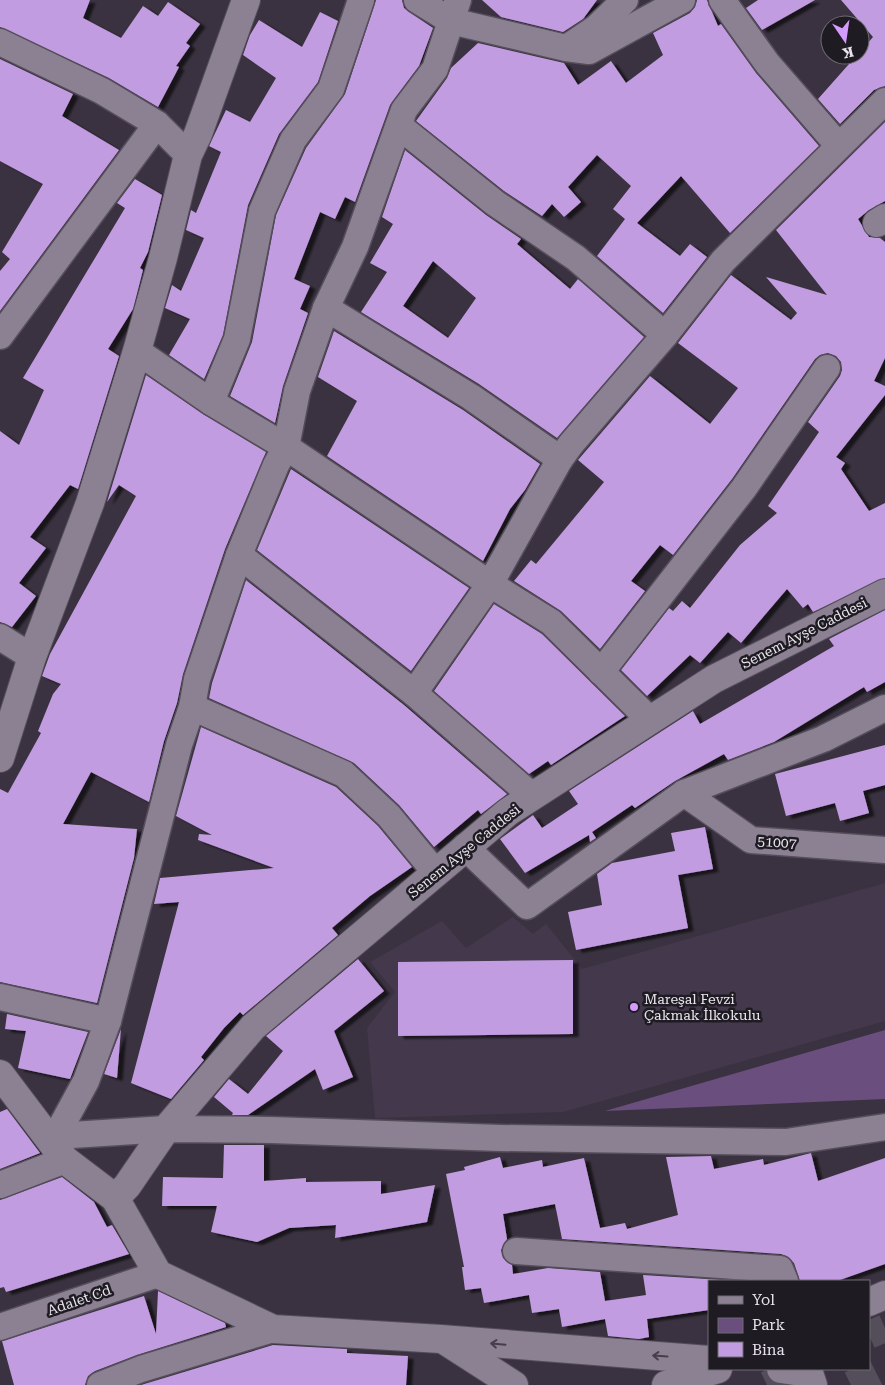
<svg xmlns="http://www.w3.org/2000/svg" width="885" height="1385" font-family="'Roboto Serif',serif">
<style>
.built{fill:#44384d}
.green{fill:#6a4f7e}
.building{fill:#c29ce0;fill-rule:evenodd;filter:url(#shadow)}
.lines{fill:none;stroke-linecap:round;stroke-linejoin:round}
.secondary-tunnel{stroke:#544d5a;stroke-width:28;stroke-dasharray:28 14;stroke-linecap:butt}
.street-casing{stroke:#554e5a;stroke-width:29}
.secondary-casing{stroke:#554e5a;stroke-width:30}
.street{stroke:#8b8193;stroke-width:26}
.secondary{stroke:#8b8193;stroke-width:28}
.oneway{stroke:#453f4a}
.poi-dot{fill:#d39cfc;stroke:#1f1b22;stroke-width:2}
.labels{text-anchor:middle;stroke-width:5;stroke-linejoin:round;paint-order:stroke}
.street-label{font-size:14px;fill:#e8e3ed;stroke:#1f1b22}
.poi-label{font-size:14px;fill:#e8e3ed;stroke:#1f1b22;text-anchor:start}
</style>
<defs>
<filter id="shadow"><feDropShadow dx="5.5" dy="3" stdDeviation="1" flood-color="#0009"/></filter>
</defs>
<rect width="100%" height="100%" fill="#3a3240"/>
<polygon class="built" points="885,883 885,1021 563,1112 375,1118 367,1028 395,992 370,962 442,921 466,948 513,917 533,934 546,924 582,969"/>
<polygon class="green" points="885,1030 885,1099 605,1111"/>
<g class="building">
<polygon points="0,0 90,0 83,18 121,38 143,6 158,16 168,2 200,24 186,43 190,46 176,66 179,67 158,107 109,78 0,27"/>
<polygon points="376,0 402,0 404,8 409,12 433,28 419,66 390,105 355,202 345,197 335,219 320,212 294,279 310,286 300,309 308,313 283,386 275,423 230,396 252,342 276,215 306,148 345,94"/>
<polygon points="482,0 597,0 583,19 563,32 501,17"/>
<polygon points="697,0 707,0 718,26 721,24 756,73 819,146 730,233 681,176 637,223 680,256 690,244 707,257 663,313 597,256 625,219 613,209 631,186 597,155 568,187 581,202 564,217 552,204 542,216 504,191 416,121 447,78 451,68 478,43 564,63 578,85 611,61 626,83 663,55 653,33 690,13 695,7"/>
<polygon points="758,0 815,0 762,30 746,8"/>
<polygon points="841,0 885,0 885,86 874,90 840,124 818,99 857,55 860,55 860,52 873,37"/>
<polygon points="320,12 338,21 318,82 279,134 248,205 223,335 204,379 169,355 190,319 165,308 172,285 181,291 204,238 186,230 191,210 196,213 221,152 209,146 226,110 250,122 276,78 243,55 250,35 259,20 302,47"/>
<polygon points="0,59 73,94 62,116 119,150 0,311 0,271 10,259 2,252 43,184 0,161"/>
<polygon points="885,122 885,201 869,210 858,219 869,237 880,238 885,242 885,358 874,381 885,386 885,395 836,457 845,463 841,469 869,511 885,503 885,578 813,612 808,604 803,608 787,589 741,643 728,632 700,663 690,655 647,696 621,670 669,608 673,611 682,601 690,608 740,545 777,513 768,506 819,432 808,422 840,376 842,370 841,362 836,356 828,353 820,355 815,359 732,479 673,555 660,545 631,581 645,591 600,649 561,611 514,581 531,560 536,564 604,482 578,460 650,376 710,424 738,388 678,343 731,275 791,320 797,313 766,277 827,295 776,230"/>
<path d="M405,150L486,215L521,239L517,244L570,289L578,279L644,337L557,438L479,384L361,312L387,272L370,263L393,224L382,217ZM433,261L476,298L448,338L403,306Z"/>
<polygon points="135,179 162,195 148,252 140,268 143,270 133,309 108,349 119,356 78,489 70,485 30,537 46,548 19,583 36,596 12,627 0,622 0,431 19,445 44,390 23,378 125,208 117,203"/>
<polygon points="334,331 463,410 540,464 525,490 510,509 483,561 327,456 357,401 318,377"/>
<polygon points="146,375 203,414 266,452 225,549 183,674 177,703 164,741 149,802 91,772 63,824 137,829 134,858 97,1003 0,982 0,789 8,793 41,733 38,731 53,694 61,684 42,676 50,654 136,496 119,485 107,502"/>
<polygon points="291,469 469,588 411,671 257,550"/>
<polygon points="246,580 404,705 507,794 481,814 478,810 434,847 399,805 354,763 209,698 212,683"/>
<polygon points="494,604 542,634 625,716 551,765 548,761 529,774 434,691"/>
<polygon points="885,610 885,682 867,692 864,687 774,742 728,760 724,754 675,781 635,808 632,805 592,832 596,838 590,842 589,835 525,873 500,839 533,815 542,828 578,804 569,791 693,711 700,724 834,646 829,639"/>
<polygon points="201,727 336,787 378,826 412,867 370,896 332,928 338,935 243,1015 240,1012 224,1028 201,1057 204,1060 171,1099 131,1083 179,902 154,904 160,878 274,868 198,840 199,834 212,835 176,816"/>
<polygon points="885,745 885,785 863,791 869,813 840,821 835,803 786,816 775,774"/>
<polygon points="705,827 713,869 678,875 688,928 576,950 568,912 602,905 597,874 612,863 675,851 671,833"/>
<polygon points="358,959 384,991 334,1031 353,1077 323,1090 315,1069 248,1115 232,1115 233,1113 214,1097 229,1079 248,1094 283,1051 266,1036"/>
<polygon points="573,960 573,1034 398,1036 398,962"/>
<polygon points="7,1014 88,1032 70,1079 18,1068 26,1031 5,1029"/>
<polygon points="121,1029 117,1078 104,1074"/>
<polygon points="7,1109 40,1153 0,1169 0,1112"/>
<polygon points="224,1145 264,1145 264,1181 306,1178 306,1182 381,1181 381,1194 435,1185 427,1222 335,1238 336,1225 289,1228 257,1242 211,1232 217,1206 162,1206 163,1177 223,1178"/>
<polygon points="811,1153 818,1181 885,1158 885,1264 837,1281 800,1281 794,1263 788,1257 781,1254 562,1239 555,1204 503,1214 507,1239 501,1250 503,1258 512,1265 513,1274 548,1268 600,1272 605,1301 646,1295 643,1275 739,1281 709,1281 709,1310 647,1319 649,1337 639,1339 608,1336 605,1319 562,1327 559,1309 532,1313 529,1295 484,1303 481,1288 465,1290 462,1267 464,1267 446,1174 465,1170 464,1167 500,1157 503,1168 542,1160 543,1167 584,1158 600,1228 625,1223 627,1229 678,1215 666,1157 711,1156 714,1169 763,1159 764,1165"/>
<polygon points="62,1177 94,1202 107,1227 112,1225 129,1254 6,1292 4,1287 0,1288 0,1200"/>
<polygon points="158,1291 225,1323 226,1327 137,1355 95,1371 88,1376 85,1385 14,1385 2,1341 144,1296 156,1334"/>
<polygon points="273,1345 347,1349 347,1353 408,1356 406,1385 141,1385"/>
</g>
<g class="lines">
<g class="secondary-tunnel">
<polyline points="869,1335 885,1328"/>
<polyline points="767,1385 800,1369"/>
<polyline points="851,1385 885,1368"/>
</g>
<g class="street-casing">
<g id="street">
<polyline points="417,0 451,21 566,48 589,51 682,0"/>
<polyline points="722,0 767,63 838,145"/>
<polyline points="0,42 102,91 157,124 188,155"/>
<polyline points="568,47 596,28 625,0"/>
<polyline points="399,126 495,203 576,258 665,335"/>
<polyline points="326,308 471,397 560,459"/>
<polyline points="0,336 157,124"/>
<polyline points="137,351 211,402 286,447 490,584 551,622 650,720"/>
<polyline points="211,402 237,339 262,211 293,140 331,89 361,0"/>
<polyline points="239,555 414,693 532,796"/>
<polyline points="0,637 32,657"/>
<polyline points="601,672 744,488 827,368"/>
<polyline points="414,693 490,584 560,459 571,444 665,335 723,261 885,101"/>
<polyline points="192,707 344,774 389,816 436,873"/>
<polyline points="684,793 751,840 885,850"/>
<polyline points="465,847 527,906 684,793 823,739 885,708"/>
<polyline points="0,997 108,1021"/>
<polyline points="56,1136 86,1081 108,1021 179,745 192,707 197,679 239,555 276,465 286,447 297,391 326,308 355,247 404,110 435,69 458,0"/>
<polyline points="50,1138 56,1136 166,1129 271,1130 500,1138 786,1142 885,1127"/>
<polyline points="0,1185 65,1160"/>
<polyline points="516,1251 780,1269 785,1281"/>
<polyline points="0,1327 158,1274"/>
<polyline points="100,1385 141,1369 273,1329"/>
</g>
</g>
<g class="secondary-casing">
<g id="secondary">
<polyline points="877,223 885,218"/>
<polyline points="0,758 32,657 90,503 137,351 163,258 188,155 198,134 246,0"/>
<polyline points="0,1074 65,1160 115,1198 158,1274 273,1329 441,1339 709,1360"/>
<polyline points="115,1198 127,1186 166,1129 253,1027 508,812 714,679 885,593"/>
<polyline points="869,1302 885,1295"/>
<polyline points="447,1342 514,1385"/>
<polyline points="781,1369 809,1373 813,1385"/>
<polyline points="666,1385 718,1369"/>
</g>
</g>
<use href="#street" class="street"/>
<use href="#secondary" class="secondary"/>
</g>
<defs><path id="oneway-shaft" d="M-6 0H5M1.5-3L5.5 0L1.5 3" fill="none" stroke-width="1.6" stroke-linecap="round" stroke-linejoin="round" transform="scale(1.25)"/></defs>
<g class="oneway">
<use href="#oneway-shaft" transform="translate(498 1344) rotate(-175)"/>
<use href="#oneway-shaft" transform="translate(660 1356) rotate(-176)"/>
</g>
<circle class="poi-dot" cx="634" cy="1007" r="5"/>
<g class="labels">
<g class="street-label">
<text transform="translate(804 633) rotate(-27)" y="5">Senem Ayşe Caddesi</text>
<text transform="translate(777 842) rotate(4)" y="5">51007</text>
<text transform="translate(464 851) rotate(-39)" y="5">Senem Ayşe Caddesi</text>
<text transform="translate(79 1300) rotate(-19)" y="5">Adalet Cd</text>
</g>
<g class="poi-label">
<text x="644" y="1004">Mareşal Fevzi<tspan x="644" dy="16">Çakmak İlkokulu</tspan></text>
</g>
</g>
<rect x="708" y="1280" width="162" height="90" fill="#1f1b22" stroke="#6f6b73"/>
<rect x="718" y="1296" width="25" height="8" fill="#8b8193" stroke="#6f6b73"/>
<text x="752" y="1305" font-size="15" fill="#e8e3ed">Yol</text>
<rect x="718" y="1318" width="25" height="15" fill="#6a4f7e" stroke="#6f6b73"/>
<text x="752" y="1330" font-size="15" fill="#e8e3ed">Park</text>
<rect x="718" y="1342" width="25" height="15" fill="#c29ce0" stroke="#6f6b73"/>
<text x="752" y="1355" font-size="15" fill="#e8e3ed">Bina</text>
<g transform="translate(845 40) rotate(167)"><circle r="24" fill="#1f1b22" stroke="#6f6b73"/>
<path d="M0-4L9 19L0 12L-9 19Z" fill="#d39cfc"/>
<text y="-8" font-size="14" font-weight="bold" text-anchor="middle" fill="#e8e3ed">K</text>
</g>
</svg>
